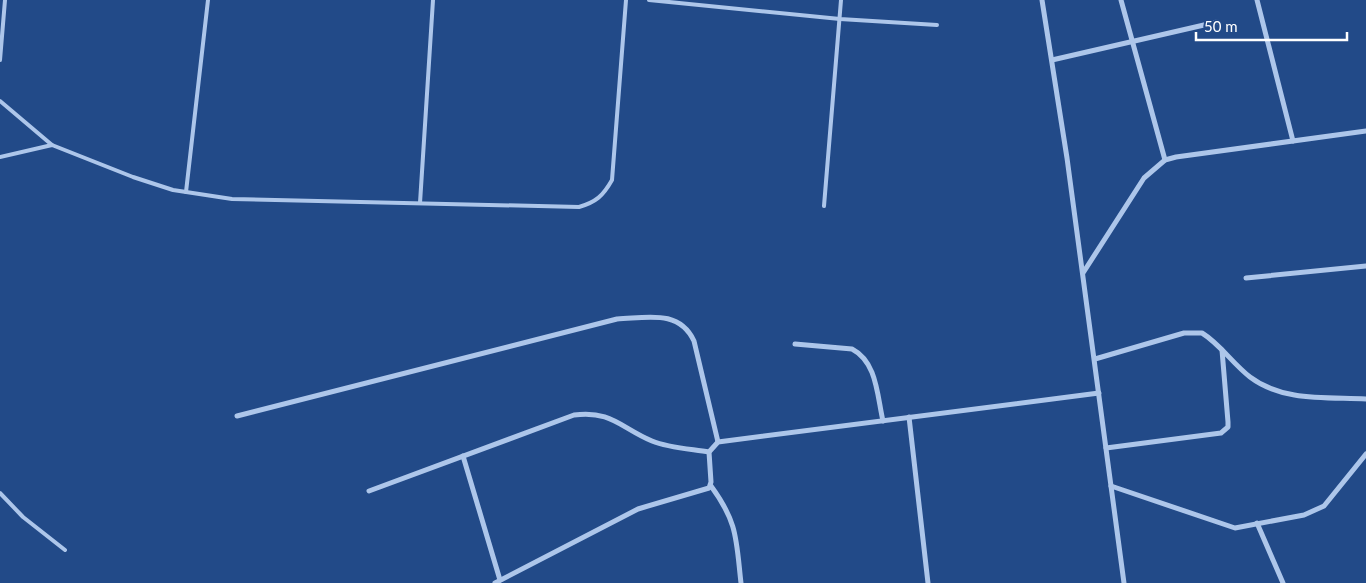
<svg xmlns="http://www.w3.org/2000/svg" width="1366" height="583" font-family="Lato,sans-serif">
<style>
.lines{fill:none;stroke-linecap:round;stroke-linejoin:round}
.service{stroke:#adc6ea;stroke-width:4}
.minor{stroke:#adc6ea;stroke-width:5}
</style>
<rect width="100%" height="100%" fill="#224a88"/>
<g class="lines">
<g class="service">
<polyline points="649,0 840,19 937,25"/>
<polyline points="0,60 5,0"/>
<polyline points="0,101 52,145"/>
<path d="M0,157L52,145L133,177L173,190L232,199L579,207C596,202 603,196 612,180L626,0"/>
<polyline points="186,192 208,0"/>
<polyline points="420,203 433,0"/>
<polyline points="824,206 841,0"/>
<polyline points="0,493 23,517 65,550"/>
</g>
<g class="minor">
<polyline points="1042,0 1067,158 1124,583"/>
<polyline points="1121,0 1165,160"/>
<polyline points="1257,0 1293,141"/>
<polyline points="1052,60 1217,22"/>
<polyline points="1083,273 1144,178 1165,160 1176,157 1366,131"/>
<polyline points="1246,278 1366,266"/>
<path d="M795,344L852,349C877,362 877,395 883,421"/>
<path d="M1095,359L1184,333H1202C1220,344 1233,364 1250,377C1283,402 1327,397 1366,399"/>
<path d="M237,416L617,319C647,318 679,309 694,341L718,442"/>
<polyline points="909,417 928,583"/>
<polyline points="1106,448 1221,433 1228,427 1228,422 1222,350"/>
<polyline points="463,456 500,580"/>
<path d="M711,486C738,523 736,539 741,583"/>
<polyline points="1111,486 1235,528 1304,515 1324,506 1366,454"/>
<path d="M369,491L574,415C611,410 621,428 652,441C669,448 691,449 709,452"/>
<polyline points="1257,523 1283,583"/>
<polyline points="495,583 638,509 709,488 711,482 709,452 718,442 1099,393"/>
</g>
</g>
<path d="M1196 32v8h151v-8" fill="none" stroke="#ffffff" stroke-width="2.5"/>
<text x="1204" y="32" font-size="15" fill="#ffffff" stroke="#224a88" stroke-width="4" paint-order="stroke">50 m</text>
</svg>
